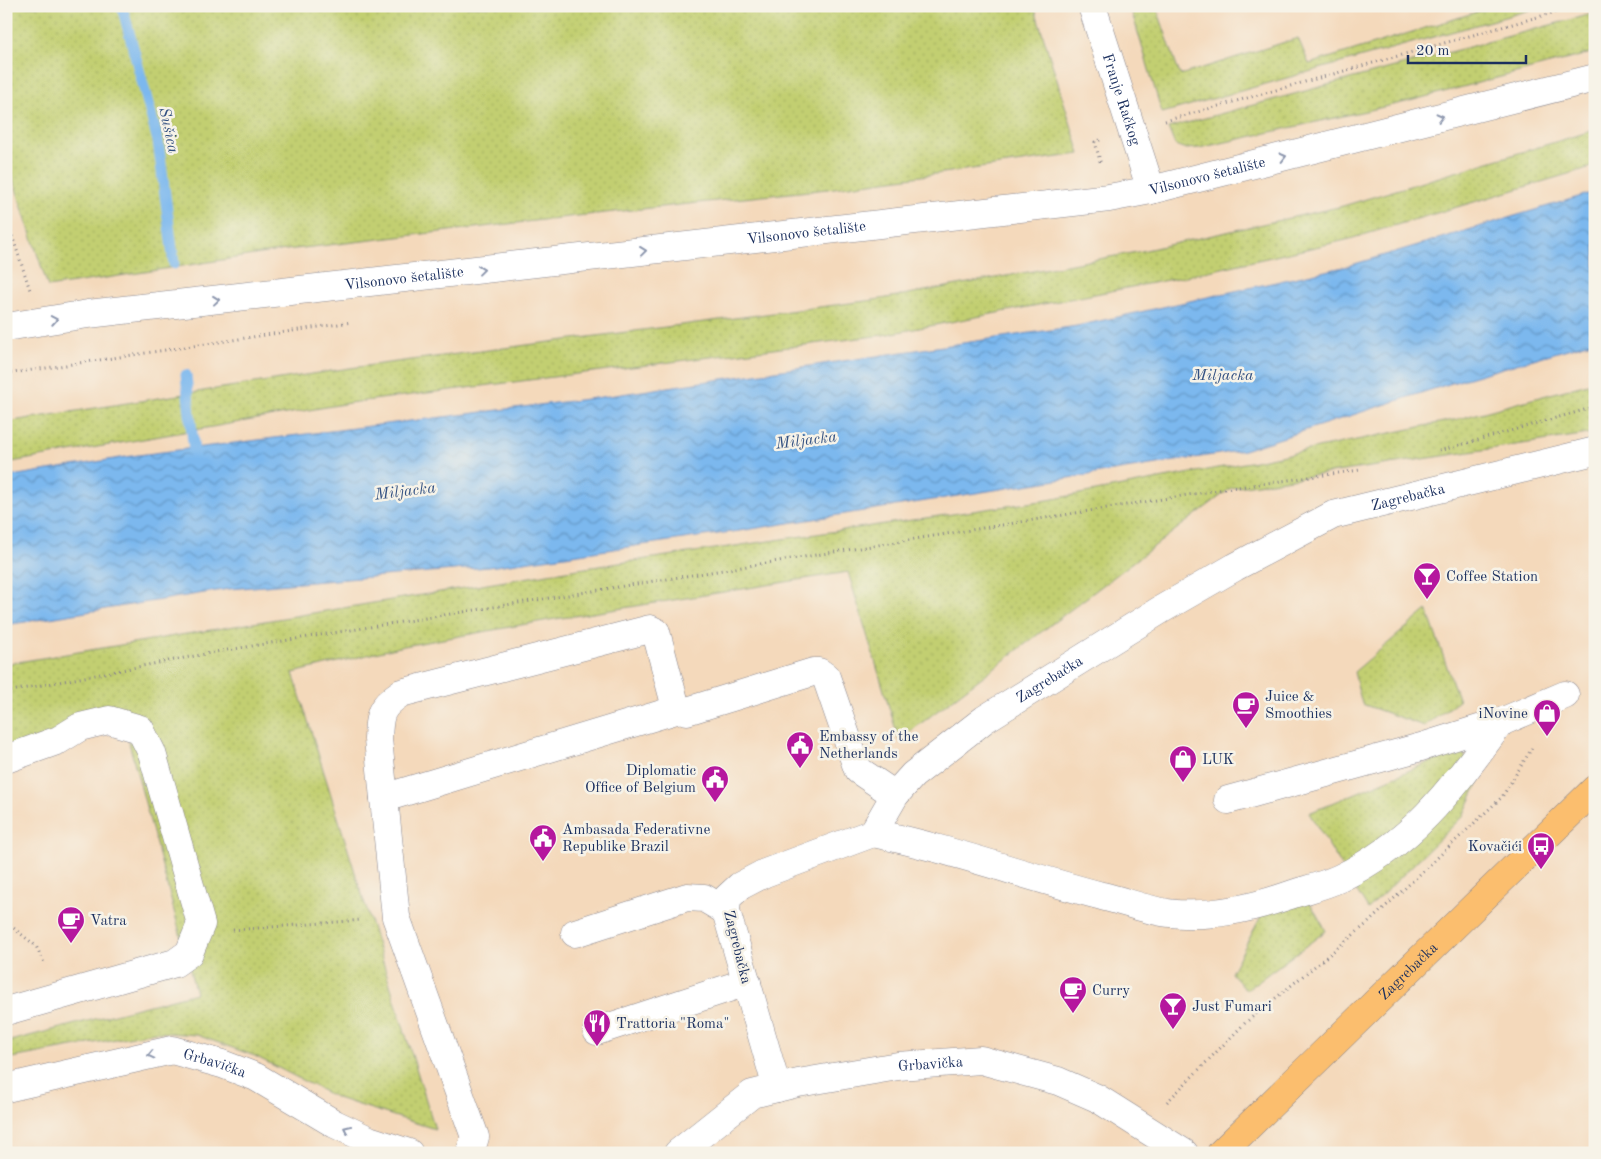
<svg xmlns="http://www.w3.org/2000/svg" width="1601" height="1159" font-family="'Old Standard TT',serif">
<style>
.grass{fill:url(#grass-dots);stroke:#6e7f68}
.water{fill:url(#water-waves);stroke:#4b74a6}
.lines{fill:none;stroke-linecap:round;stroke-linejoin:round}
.stream{stroke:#7bb8ee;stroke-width:11}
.minor-casing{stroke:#88848c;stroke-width:29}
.major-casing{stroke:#88848c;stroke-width:29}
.path{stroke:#88848c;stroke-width:3;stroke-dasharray:1 4;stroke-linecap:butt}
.minor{stroke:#fff;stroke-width:28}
.major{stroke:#fbbe6e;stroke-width:28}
.oneway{stroke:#8d97ae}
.labels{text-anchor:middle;stroke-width:5;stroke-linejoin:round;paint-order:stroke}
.street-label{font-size:15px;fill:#1b2f5e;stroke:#f7f3e8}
.poi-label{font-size:15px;fill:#1b2f5e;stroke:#f7f3e8;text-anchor:start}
.water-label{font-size:16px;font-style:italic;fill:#335182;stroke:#f7f3e8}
</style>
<defs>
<pattern id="grass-dots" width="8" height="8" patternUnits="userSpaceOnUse" patternTransform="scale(1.25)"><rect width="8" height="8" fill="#c2cf71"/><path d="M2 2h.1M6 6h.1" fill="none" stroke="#a6b264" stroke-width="1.8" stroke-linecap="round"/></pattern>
<pattern id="water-waves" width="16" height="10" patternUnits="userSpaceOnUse" patternTransform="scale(1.25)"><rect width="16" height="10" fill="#7bb8ee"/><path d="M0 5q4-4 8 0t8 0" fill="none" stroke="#6496c4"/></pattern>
</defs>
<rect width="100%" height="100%" fill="#f7f3e8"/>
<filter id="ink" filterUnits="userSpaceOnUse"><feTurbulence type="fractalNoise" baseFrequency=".02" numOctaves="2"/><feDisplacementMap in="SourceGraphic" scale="10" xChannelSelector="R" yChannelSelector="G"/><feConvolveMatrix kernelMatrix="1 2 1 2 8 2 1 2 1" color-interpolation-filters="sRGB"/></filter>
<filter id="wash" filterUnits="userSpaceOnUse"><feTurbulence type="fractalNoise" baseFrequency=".0096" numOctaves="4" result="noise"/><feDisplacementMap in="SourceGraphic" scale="20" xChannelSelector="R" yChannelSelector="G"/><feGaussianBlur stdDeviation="1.12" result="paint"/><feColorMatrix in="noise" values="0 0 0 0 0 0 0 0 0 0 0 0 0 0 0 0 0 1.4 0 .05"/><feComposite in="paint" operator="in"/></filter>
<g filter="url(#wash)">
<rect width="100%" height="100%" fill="#f4d9bb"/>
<g class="grass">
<polygon points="6,6 1034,6 1080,154 827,189 568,217 286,250 48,287 6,158"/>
<polygon points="1130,6 1156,6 1180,75 1298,38 1309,64 1496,6 1544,6 1162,113"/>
<polygon points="1595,13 1595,52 1406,102 1199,148 1186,149 1175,145 1168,128"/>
<polygon points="1595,130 1595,166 1346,240 1178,278 883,335 349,403 6,463 6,422 350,368 881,299 1137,252 1343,206"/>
<polygon points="1595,382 1595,433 1231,488 899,740 848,572 549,620 404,646 293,673 435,1129 337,1098 255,1056 197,1035 155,1032 6,1059 6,1042 196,993 124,724 6,746 6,664 572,570 1048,500 1260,460 1458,419"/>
<polygon points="1427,610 1459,701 1424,726 1362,704 1354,672"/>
<polygon points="1460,749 1480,779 1463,816 1368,909 1309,813"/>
<polygon points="1305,894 1326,931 1246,990 1231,973 1268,903"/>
</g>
<polygon class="water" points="1595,192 1595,341 1455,382 1244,450 739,531 489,567 229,589 6,625 6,477 138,455 595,398 1077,326 1348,266"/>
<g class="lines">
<g class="stream">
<polyline points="122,6 158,141 174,264"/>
<polyline points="186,375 195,462"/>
</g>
</g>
</g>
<g filter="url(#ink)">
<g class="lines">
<g class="minor-casing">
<g id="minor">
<path id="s1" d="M1092,6L1151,190"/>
<path id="s2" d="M6,327L88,314L1109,198L1151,190L1595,78"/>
<polyline points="6,759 59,740 80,727 109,720 140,729 152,753 201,924 189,953 175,963 6,1011"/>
<polyline points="384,798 679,709"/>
<polyline points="1228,800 1421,747 1501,722 1565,695"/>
<path d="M873,833C951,849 1025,876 1102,896C1124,901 1146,910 1168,913C1208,918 1249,909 1287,896C1304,890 1323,886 1340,878C1415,842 1453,787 1501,722"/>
<polyline points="575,933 687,897 704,898 726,911"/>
<polyline points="597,1031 747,982"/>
<path id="s3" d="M6,1088L172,1050L222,1064L256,1077L335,1124L369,1140L409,1153"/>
<path id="s4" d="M777,1088L726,911L727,898L740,886L765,873L873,833L895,795L913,775L985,719L1162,609L1235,567L1333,515L1595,451"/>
<path d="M470,1153L475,1137L396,917L378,739C379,714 380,707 401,693L650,629L656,632L675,704L679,709L687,711L813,672H819L826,677L858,770L895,795"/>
<path id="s5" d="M678,1153L752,1094L798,1083L898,1066L981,1060L1058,1081L1097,1098L1184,1153"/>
</g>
</g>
<g class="major-casing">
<g id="major">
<path id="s6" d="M1221,1153L1595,789"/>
</g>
</g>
<g class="path">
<polyline points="1165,121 1577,6"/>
<polyline points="1100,140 1095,142 1101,165"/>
<polyline points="6,217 30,290"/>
<polyline points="6,374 352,322"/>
<polyline points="1439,451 1595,407"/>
<polyline points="6,692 221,651 1231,488 1360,470"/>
<polyline points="6,922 36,946 45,965"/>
<polyline points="233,930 362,920"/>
<polyline points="1167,1102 1245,1023 1368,923 1502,797 1532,748"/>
</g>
<use href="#minor" class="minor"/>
<use href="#major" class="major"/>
</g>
<defs><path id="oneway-chevron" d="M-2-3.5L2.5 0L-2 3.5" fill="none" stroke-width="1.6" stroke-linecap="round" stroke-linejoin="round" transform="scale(1.25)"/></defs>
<g class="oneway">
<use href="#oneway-chevron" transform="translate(1440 117) rotate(-14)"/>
<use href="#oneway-chevron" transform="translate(1283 157) rotate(-14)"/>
<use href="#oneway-chevron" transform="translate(643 251) rotate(-7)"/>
<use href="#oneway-chevron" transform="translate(481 270) rotate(-7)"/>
<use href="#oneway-chevron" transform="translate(216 300) rotate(-6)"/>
<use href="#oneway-chevron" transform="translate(54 320) rotate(-10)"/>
<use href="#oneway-chevron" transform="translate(151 1055) rotate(167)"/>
<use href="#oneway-chevron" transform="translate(347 1129) rotate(-155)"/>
</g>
</g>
<defs>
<g id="bar-pin" transform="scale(1.4375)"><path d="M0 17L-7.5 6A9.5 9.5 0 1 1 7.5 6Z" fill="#b5179e" stroke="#f7f3e8"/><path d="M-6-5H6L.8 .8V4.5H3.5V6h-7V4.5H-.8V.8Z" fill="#fff"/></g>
<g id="cafe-pin" transform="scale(1.4375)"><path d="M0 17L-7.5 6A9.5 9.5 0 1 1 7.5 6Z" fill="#b5179e" stroke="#f7f3e8"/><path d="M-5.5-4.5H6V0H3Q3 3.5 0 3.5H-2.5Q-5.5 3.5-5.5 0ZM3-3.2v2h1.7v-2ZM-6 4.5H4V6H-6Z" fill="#fff"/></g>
<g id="shop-pin" transform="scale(1.4375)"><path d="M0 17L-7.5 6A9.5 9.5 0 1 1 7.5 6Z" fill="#b5179e" stroke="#f7f3e8"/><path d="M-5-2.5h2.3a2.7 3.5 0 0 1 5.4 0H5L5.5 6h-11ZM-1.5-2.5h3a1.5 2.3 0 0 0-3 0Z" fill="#fff"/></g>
<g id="civic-pin" transform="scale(1.4375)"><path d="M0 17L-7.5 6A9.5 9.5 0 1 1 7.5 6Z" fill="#b5179e" stroke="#f7f3e8"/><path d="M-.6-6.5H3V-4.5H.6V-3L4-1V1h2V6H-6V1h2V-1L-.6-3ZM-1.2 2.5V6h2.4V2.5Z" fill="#fff"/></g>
<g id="bus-pin" transform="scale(1.4375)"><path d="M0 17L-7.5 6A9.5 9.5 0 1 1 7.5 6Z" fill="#b5179e" stroke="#f7f3e8"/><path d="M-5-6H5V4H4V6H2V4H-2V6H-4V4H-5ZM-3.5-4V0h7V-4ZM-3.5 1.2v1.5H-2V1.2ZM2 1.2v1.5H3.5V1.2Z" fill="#fff"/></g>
<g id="restaurant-pin" transform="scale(1.4375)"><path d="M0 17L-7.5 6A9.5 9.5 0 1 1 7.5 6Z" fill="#b5179e" stroke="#f7f3e8"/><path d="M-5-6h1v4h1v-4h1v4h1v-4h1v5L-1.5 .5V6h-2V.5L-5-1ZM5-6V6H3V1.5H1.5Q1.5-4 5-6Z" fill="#fff"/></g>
</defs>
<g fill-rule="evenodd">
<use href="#bar-pin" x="1427" y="576"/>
<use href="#cafe-pin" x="1246" y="705"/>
<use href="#shop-pin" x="1547" y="713"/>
<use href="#civic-pin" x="800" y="745"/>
<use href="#shop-pin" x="1183" y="759"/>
<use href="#civic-pin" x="715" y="779"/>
<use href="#civic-pin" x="543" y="838"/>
<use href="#bus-pin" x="1541" y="846"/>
<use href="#cafe-pin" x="71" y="920"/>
<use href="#cafe-pin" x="1073" y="990"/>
<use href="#bar-pin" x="1173" y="1006"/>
<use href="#restaurant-pin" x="597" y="1023"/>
</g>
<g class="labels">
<g class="street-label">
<text dy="5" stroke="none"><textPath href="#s1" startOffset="98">Franje Račkog</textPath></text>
<text dy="5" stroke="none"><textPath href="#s2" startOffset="1211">Vilsonovo šetalište</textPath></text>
<text dy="5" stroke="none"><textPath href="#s2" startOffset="806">Vilsonovo šetalište</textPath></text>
<text dy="5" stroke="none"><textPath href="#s2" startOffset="401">Vilsonovo šetalište</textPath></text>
<text dy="5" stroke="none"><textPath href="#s4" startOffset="1001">Zagrebačka</textPath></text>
<text dy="5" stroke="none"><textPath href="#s4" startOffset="596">Zagrebačka</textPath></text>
<text transform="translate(738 947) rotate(76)" y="5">Zagrebačka</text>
<text dy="5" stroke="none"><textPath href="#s6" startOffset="261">Zagrebačka</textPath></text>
<text dy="5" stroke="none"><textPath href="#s3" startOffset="215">Grbavička</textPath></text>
<text dy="5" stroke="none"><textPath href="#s5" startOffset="276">Grbavička</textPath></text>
</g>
<g class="poi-label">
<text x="1446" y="581">Coffee Station</text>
<text x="1265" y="701">Juice &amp;<tspan x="1265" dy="17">Smoothies</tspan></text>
<text x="1528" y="718" text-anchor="end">iNovine</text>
<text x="819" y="741">Embassy of the<tspan x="819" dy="17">Netherlands</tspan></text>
<text x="1202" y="764">LUK</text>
<text x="696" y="775" text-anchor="end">Diplomatic<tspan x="696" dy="17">Office of Belgium</tspan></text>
<text x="562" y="834">Ambasada Federativne<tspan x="562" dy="17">Republike Brazil</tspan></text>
<text x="1522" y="851" text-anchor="end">Kovačići</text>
<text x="90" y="925">Vatra</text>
<text x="1092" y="995">Curry</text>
<text x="1192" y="1011">Just Fumari</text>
<text x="616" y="1028">Trattoria "Roma"</text>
</g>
<g class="water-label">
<text transform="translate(170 130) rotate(78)" y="6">Sušica</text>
<text x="1223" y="380">Miljacka</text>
<text transform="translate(806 439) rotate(-7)" y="6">Miljacka</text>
<text transform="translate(405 490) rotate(-7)" y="6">Miljacka</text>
</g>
</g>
<rect width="1601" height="1159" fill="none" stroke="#f7f3e8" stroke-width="25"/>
<path d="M1408 55v8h118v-8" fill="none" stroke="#1b2f5e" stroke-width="2.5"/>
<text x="1416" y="55" font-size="15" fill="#1b2f5e" stroke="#f7f3e8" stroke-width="4" paint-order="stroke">20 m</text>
</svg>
